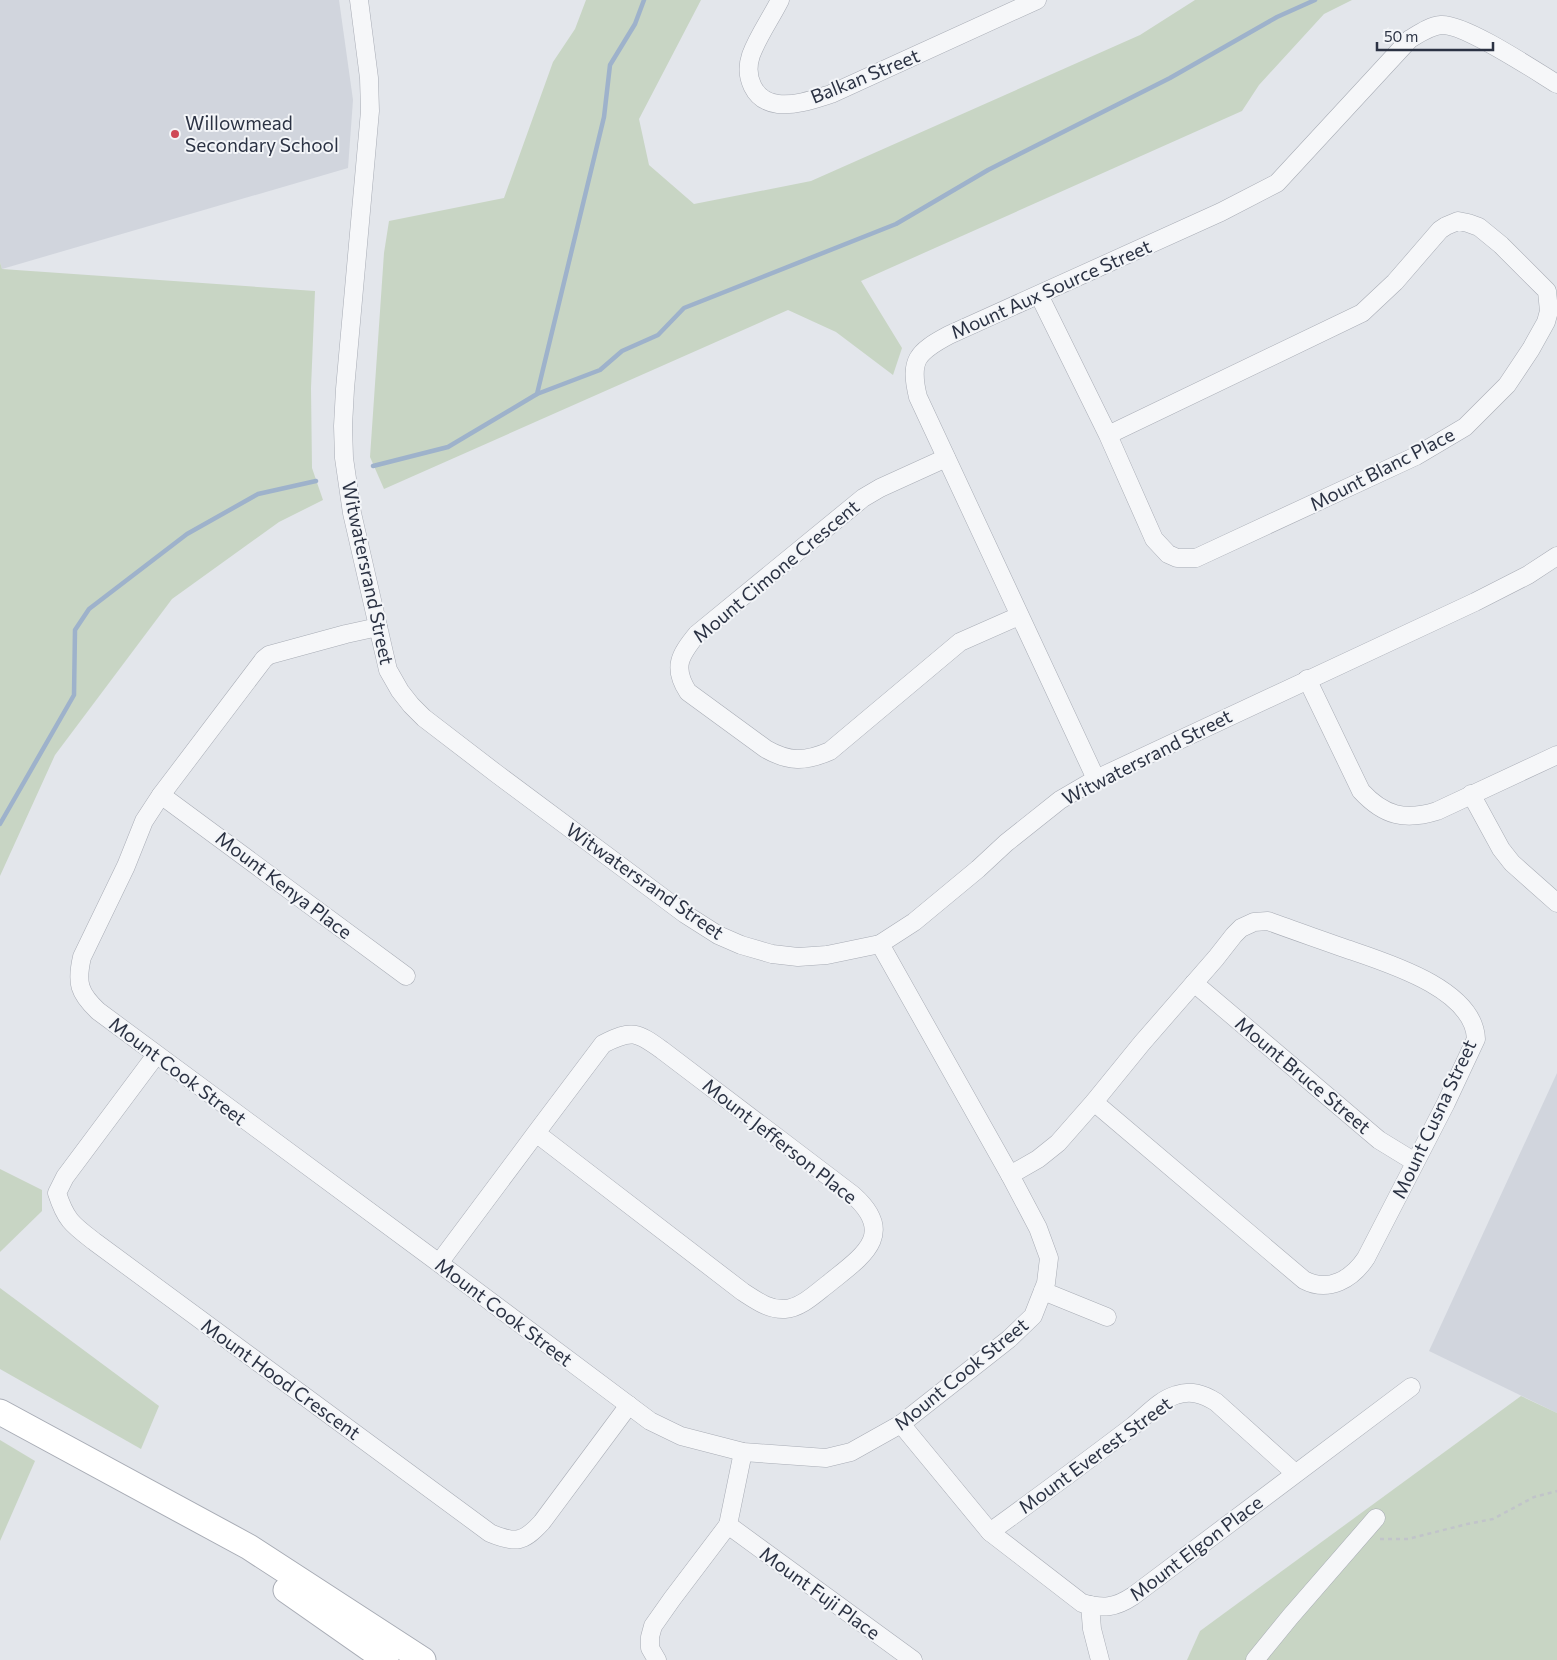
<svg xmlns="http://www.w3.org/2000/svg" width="1557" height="1660" font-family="Commissioner,sans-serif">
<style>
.built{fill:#d1d5dd}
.green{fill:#c8d5c4}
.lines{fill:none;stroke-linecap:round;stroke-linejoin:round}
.stream{stroke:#9eb2cb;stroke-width:4.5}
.minor-casing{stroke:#a8acb5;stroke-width:19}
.secondary-casing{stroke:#a8acb5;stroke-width:27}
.path{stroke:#c1c4ca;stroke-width:2.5;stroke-dasharray:4 4;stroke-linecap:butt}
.minor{stroke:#f6f7f9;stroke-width:18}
.secondary{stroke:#fff;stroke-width:25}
.poi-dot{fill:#cf4957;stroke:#f3f5f8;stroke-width:2}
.labels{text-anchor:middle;stroke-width:4;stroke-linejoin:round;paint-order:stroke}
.street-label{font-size:19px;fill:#2b3243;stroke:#f3f5f8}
.poi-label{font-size:19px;fill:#2b3243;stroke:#f3f5f8;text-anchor:start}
</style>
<rect width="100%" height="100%" fill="#e3e6eb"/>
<g class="built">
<polygon points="0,0 339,0 353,100 348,168 2,269 0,262"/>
<polygon points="1557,1073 1557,1413 1429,1351"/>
</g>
<g class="green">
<polygon points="586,0 701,0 639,119 649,165 694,204 811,181 1140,35 1195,0 1352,0 1324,14 1259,85 1242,111 861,281 902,348 893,375 836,332 788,310 384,489 370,457 384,253 389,221 504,198 553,62 575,29"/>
<polygon points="0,262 2,269 315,291 311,388 312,468 323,500 279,522 172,599 55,755 0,876"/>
<polygon points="0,1169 42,1190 42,1211 0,1252"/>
<polygon points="0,1288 159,1406 141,1449 0,1369"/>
<polygon points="1521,1396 1557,1413 1557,1660 1187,1660 1200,1631"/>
<polygon points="0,1440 35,1461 0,1541"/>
</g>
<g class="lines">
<g class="stream">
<polyline points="537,394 600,370 622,351 658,335 684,308 896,224 988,170 1170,78 1277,17 1315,0"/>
<polyline points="373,466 448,447 537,394 604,117 610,65 635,24 644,0"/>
<polyline points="0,824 74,695 75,630 89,609 187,534 258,494 316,481"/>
</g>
<g class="minor-casing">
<g id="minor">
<polyline points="359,0 369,78 370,111 345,389 343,426 344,458 352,513 388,670 400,691 411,705 424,718 497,774 685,914 718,935 741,945 772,954 798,957 827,955 880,944 914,922 978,869 1006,843 1060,800 1096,779 1475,602 1528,575 1557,556"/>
<path d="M780,0C771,18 758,36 751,55C744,76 753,101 778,104C796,106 815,99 831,94L1037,0"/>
<polyline points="1039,295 1108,435 1154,539 1168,554 1177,558 1196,558 1416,456 1465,427 1507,385 1531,349 1546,322 1549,311 1547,291 1501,245 1479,227 1468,223 1458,221 1446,226 1440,230 1395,282 1362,313 1108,435"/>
<path d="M946,458L880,488L863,498L697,634C680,655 672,667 688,692L766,749C789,762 805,762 830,751L960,642L1019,616"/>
<path d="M378,627L346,634L269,655L264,659L161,795L144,821L126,866L82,957C76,983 79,993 98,1011L439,1263L650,1421L681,1436L743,1452L826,1458L851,1452L901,1424L1009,1339L1033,1316L1046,1283L1049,1258L1038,1228L1010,1175L880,944"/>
<path d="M1307,679L1361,791C1384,816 1405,821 1437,811L1557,755"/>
<path d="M1096,779L918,397C909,360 917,352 949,335L1221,212L1277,183L1410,39C1420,33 1430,26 1441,25C1464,23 1534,70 1557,84"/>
<polyline points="1471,794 1501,849 1512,863 1557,903"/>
<polyline points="161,795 406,976"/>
<polyline points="1194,983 1379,1140 1415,1162"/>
<path d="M156,1055L65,1177L57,1193C66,1221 73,1225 95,1242L490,1533C516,1544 524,1542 542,1522L629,1405"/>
<path d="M1010,1175L1038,1159L1058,1143L1094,1102L1142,1043L1216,958L1234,935L1241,928L1254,922L1268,921C1292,930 1316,938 1341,947C1381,961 1474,987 1476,1039L1446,1103L1366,1258C1352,1279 1329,1293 1304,1280L1094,1102"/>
<path d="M439,1263L536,1133L603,1044C632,1029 637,1032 662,1050L853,1195C898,1235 861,1257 828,1284C816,1293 801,1308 785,1309C769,1310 757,1301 743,1292L536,1133"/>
<polyline points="1043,1291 1107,1317"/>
<path d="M901,1424L990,1532L1082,1603C1103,1609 1115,1608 1133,1596L1411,1387"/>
<polyline points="743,1452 728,1525 913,1660"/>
<path d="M990,1532C1038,1497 1086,1462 1133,1426C1146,1416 1159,1400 1176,1395C1191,1390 1203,1394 1216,1402L1295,1473"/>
<polyline points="1090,1605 1092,1629 1100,1660"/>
<polyline points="657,1660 650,1648 650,1637 653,1626 672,1599 728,1525"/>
<polyline points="1255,1660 1290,1617 1376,1518"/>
</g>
</g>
<g class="secondary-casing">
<g id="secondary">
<polyline points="0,1412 249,1547 423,1660"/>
<polyline points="286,1590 386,1660"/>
</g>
</g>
<polyline class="path" points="1380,1539 1408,1539 1467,1524 1493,1519 1534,1497 1557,1491"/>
<use href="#minor" class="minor"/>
<use href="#secondary" class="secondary"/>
</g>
<circle class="poi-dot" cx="175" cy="134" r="5"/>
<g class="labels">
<g class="street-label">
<text transform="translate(865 76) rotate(-22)" y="7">Balkan Street</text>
<text transform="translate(1051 289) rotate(-24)" y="7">Mount Aux Source Street</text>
<text transform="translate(1382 469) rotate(-27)" y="7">Mount Blanc Place</text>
<text transform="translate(776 571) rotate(-40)" y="7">Mount Cimone Crescent</text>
<text transform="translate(368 573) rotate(78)" y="7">Witwatersrand Street</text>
<text transform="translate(1147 757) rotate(-27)" y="7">Witwatersrand Street</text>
<text transform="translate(645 881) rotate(35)" y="7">Witwatersrand Street</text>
<text transform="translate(284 885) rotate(37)" y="7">Mount Kenya Place</text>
<text transform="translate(178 1071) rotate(37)" y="7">Mount Cook Street</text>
<text transform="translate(1303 1075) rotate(40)" y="7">Mount Bruce Street</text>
<text transform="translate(1434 1119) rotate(-65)" y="7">Mount Cusna Street</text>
<text transform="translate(780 1141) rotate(38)" y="7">Mount Jefferson Place</text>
<text transform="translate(504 1312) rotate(37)" y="7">Mount Cook Street</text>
<text transform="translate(961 1374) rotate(-39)" y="7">Mount Cook Street</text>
<text transform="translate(281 1379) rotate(36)" y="7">Mount Hood Crescent</text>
<text transform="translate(1095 1455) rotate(-36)" y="7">Mount Everest Street</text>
<text transform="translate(1196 1548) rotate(-37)" y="7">Mount Elgon Place</text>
<text transform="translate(820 1593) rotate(36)" y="7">Mount Fuji Place</text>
</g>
<g class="poi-label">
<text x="185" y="130">Willowmead<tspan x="185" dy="22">Secondary School</tspan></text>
</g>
</g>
<path d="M1377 42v8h116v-8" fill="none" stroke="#2b3243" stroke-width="2.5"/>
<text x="1384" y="42" font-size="15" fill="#2b3243" stroke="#f3f5f8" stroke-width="4" paint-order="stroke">50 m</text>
</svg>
